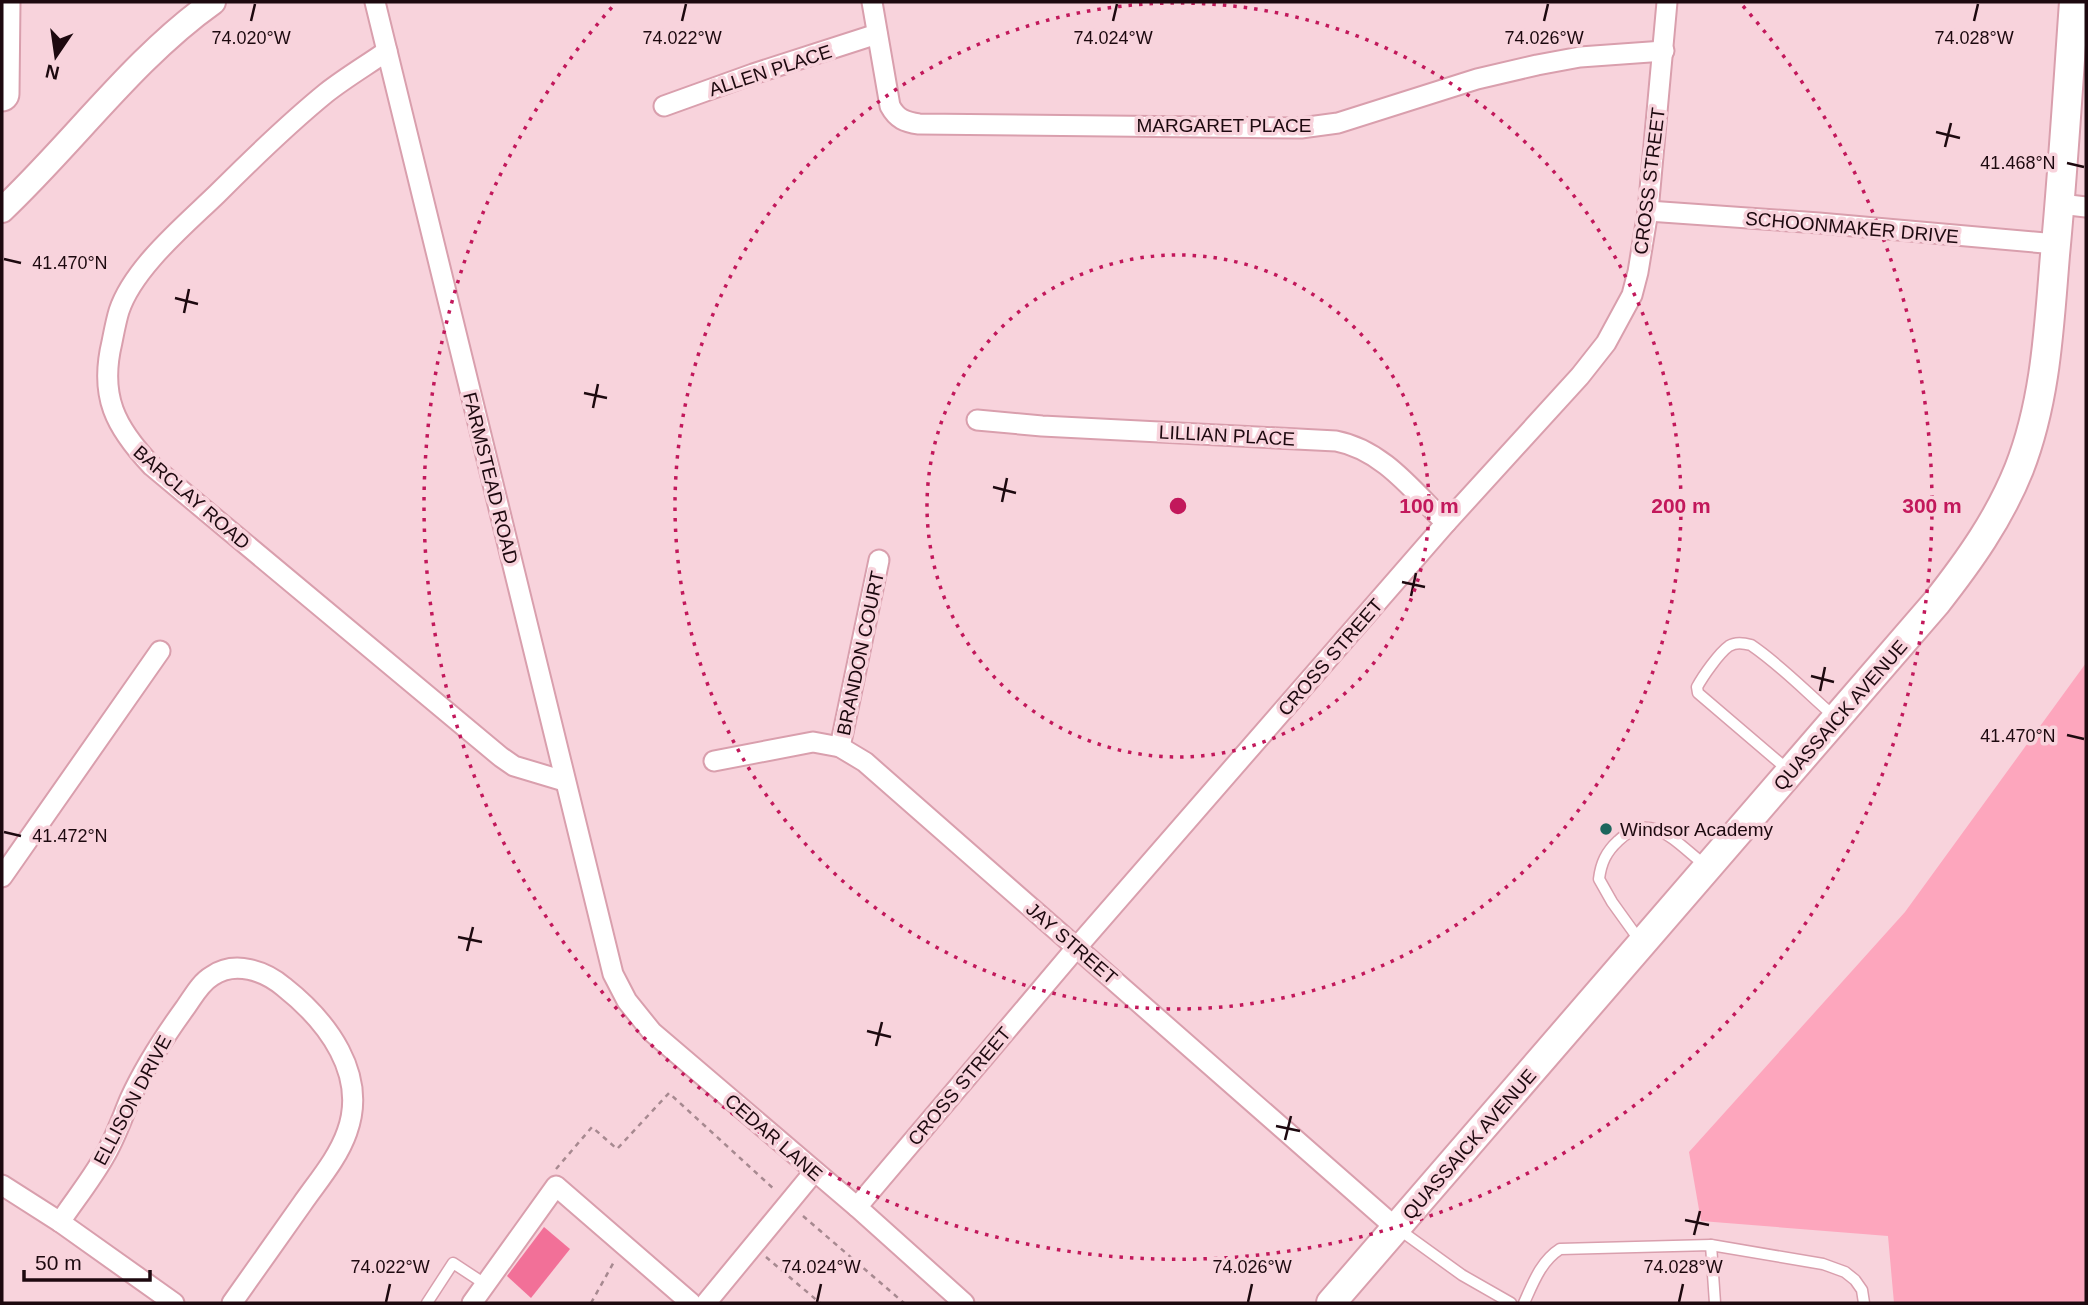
<svg xmlns="http://www.w3.org/2000/svg" width="2088" height="1305" font-family="Helvetica,sans-serif">
<style>
.green{fill:#fda6bd}
.building{fill:#f27098}
.lines{fill:none;stroke-linecap:round;stroke-linejoin:round}
.service-casing{stroke:#d99fad;stroke-width:13}
.minor-casing{stroke:#d99fad;stroke-width:23}
.tertiary-casing{stroke:#d99fad;stroke-width:28}
.secondary-casing{stroke:#d99fad;stroke-width:32}
.trunk-casing{stroke:#d99fad;stroke-width:37}
.path{stroke:#a78990;stroke-width:2.5;stroke-dasharray:5 5;stroke-linecap:butt}
.service{stroke:#fff;stroke-width:10}
.minor{stroke:#fff;stroke-width:19}
.tertiary{stroke:#fff;stroke-width:24}
.secondary{stroke:#fff;stroke-width:28}
.trunk{stroke:#fff;stroke-width:33}
.ticks{fill:none;stroke:#1d090f;stroke-width:2.5}
.ring{fill:none;stroke:#c2185b;stroke-width:3.5;stroke-dasharray:3.5 7}
.poi-dot{fill:#1d665d;stroke:#f8d3dc;stroke-width:2.5}
.labels{text-anchor:middle;stroke-width:7;stroke-linejoin:round;paint-order:stroke}
.street-label{font-size:19px;fill:#1d090f;stroke:#f8d3dc}
.poi-label{font-size:19px;fill:#1d090f;stroke:#f8d3dc;text-anchor:start}
.ticks-label{font-size:18px;text-anchor:middle;fill:#1d090f;stroke:#f8d3dc;stroke-width:7;stroke-linejoin:round;paint-order:stroke}
.centre{fill:#c2185b;stroke:#f8d3dc;stroke-width:3.5}
.ring-label{font-size:21px;text-anchor:middle;font-weight:bold;fill:#c2185b;stroke:#f8d3dc;stroke-width:7;stroke-linejoin:round;paint-order:stroke}
</style>
<rect width="100%" height="100%" fill="#f8d3dc"/>
<polygon class="green" points="2086,663 2086,1303 1894,1303 1888,1236 1701,1221 1689,1152 1905,912"/>
<polygon class="building" points="544,1227 570,1249 531,1298 507,1276"/>
<g class="lines">
<g class="service-casing">
<g id="service">
<path d="M1787,769L1698,693L1697,687C1703,676 1719,653 1729,646C1735,642 1744,643 1751,645C1782,666 1806,692 1835,717"/>
<path d="M1640,941L1612,902L1599,879C1601,863 1606,852 1618,841C1651,808 1677,844 1705,865"/>
<polyline points="1397,1228 1462,1275 1511,1303"/>
<polyline points="1711,1245 1715,1303"/>
<polyline points="427,1303 453,1263 485,1284"/>
<path d="M1524,1303C1533,1283 1541,1261 1560,1249L1711,1245L1823,1264L1845,1272L1855,1280L1862,1290L1864,1303"/>
</g>
</g>
<g class="minor-casing">
<g id="minor">
<polyline points="375,2 613,974 627,1001 652,1032 857,1207 964,1303"/>
<path d="M872,2L890,106C897,119 905,122 919,124L1301,128L1338,123L1477,79L1537,65L1580,57L1664,51"/>
<path d="M387,51C367,65 345,78 326,93C288,124 252,159 217,194C185,225 133,268 119,311C116,321 114,332 112,342C99,396 115,427 152,466L501,757L514,766L564,781"/>
<polyline points="664,106 753,74 877,34"/>
<polyline points="2060,204 2086,207"/>
<polyline points="1648,211 1819,223 2056,244"/>
<path d="M977,420L1042,426L1336,441C1383,450 1413,491 1446,523"/>
<polyline points="840,747 879,560"/>
<polyline points="714,761 813,742 840,747 865,762 1396,1228"/>
<polyline points="2,877 160,651"/>
<polyline points="2,1185 60,1222 174,1303"/>
<polyline points="857,1207 1077,947 1446,523 1580,376 1606,343 1632,295 1638,272 1648,211 1667,2"/>
<path d="M60,1222C74,1201 91,1180 104,1157C115,1139 122,1118 130,1099C145,1066 164,1037 185,1008C193,997 200,983 212,976C235,960 265,971 284,987C327,1021 368,1074 347,1132C338,1158 318,1181 302,1204C279,1237 255,1270 232,1303"/>
<polyline points="472,1303 556,1186 691,1303"/>
<polyline points="706,1303 814,1172"/>
</g>
</g>
<g class="tertiary-casing">
<path id="tertiary" d="M2,210C73,143 134,58 213,2"/>
</g>
<g class="secondary-casing">
<path id="secondary" d="M1331,1303L1936,603C1969,561 1999,519 2019,469C2046,400 2049,327 2055,255C2063,171 2068,86 2074,2"/>
</g>
<g class="trunk-casing">
<polyline id="trunk" points="2,94 3,2"/>
</g>
<g class="path">
<polyline points="556,1169 592,1127 617,1149 669,1093 775,1190"/>
<polyline points="803,1216 904,1303"/>
<polyline points="766,1257 820,1303"/>
<polyline points="591,1303 615,1260"/>
</g>
<use href="#service" class="service"/>
<use href="#minor" class="minor"/>
<use href="#tertiary" class="tertiary"/>
<use href="#secondary" class="secondary"/>
<use href="#trunk" class="trunk"/>
</g>
<path class="ticks" d="M251,21L255,4M682,21L686,4M1113,21L1117,4M1544,21L1548,4M1974,21L1978,4M1936,132L1960,138M1945,147L1951,123M2067,163L2084,167M4,259L21,263M175,298L198,304M184,313L189,289M584,393L607,398M593,408L598,384M993,487L1016,493M1002,502L1007,478M1402,582L1425,587M1411,596L1416,573M1811,676L1834,682M1820,691L1825,667M2067,735L2084,739M4,832L21,836M458,937L482,942M467,951L473,927M867,1031L891,1037M876,1046L882,1022M1276,1126L1300,1131M1285,1140L1291,1116M1685,1220L1709,1225M1694,1235L1700,1211M386,1302L390,1284M817,1302L821,1284M1248,1302L1252,1284M1679,1302L1683,1284"/>
<g class="ring">
<circle cx="1178" cy="506" r="251"/>
<circle cx="1178" cy="506" r="503"/>
<path d="M1743 6A754 754 0 1 1 613 6"/>
</g>
<circle class="poi-dot" cx="1606" cy="829" r="7"/>
<g class="labels">
<g class="street-label">
<text transform="translate(770 70) rotate(-18)" y="7">ALLEN PLACE</text>
<text x="1224" y="132">MARGARET PLACE</text>
<text transform="translate(1649 181) rotate(-83)" y="7">CROSS STREET</text>
<text transform="translate(1852 227) rotate(5)" y="7">SCHOONMAKER DRIVE</text>
<text transform="translate(1227 435) rotate(3)" y="7">LILLIAN PLACE</text>
<text transform="translate(491 478) rotate(76)" y="7">FARMSTEAD ROAD</text>
<text transform="translate(192 497) rotate(41)" y="7">BARCLAY ROAD</text>
<text transform="translate(860 653) rotate(-78)" y="7">BRANDON COURT</text>
<text transform="translate(1330 657) rotate(-49)" y="7">CROSS STREET</text>
<text transform="translate(1840 715) rotate(-49)" y="7">QUASSAICK AVENUE</text>
<text transform="translate(1072 943) rotate(41)" y="7">JAY STREET</text>
<text transform="translate(959 1086) rotate(-50)" y="7">CROSS STREET</text>
<text transform="translate(132 1100) rotate(-62)" y="7">ELLISON DRIVE</text>
<text transform="translate(774 1137) rotate(41)" y="7">CEDAR LANE</text>
<text transform="translate(1469 1144) rotate(-49)" y="7">QUASSAICK AVENUE</text>
</g>
<g class="poi-label">
<text x="1620" y="836">Windsor Academy</text>
</g>
</g>
<g class="ticks-label">
<text x="251" y="44">74.020°W</text>
<text x="682" y="44">74.022°W</text>
<text x="1113" y="44">74.024°W</text>
<text x="1544" y="44">74.026°W</text>
<text x="1974" y="44">74.028°W</text>
<text x="2018" y="169">41.468°N</text>
<text x="70" y="269">41.470°N</text>
<text x="2018" y="742">41.470°N</text>
<text x="70" y="842">41.472°N</text>
<text x="390" y="1273">74.022°W</text>
<text x="821" y="1273">74.024°W</text>
<text x="1252" y="1273">74.026°W</text>
<text x="1683" y="1273">74.028°W</text>
</g>
<circle cx="1178" cy="506" r="10" class="centre"/>
<g class="ring-label">
<text x="1429" y="513">100 m</text>
<text x="1681" y="513">200 m</text>
<text x="1932" y="513">300 m</text>
</g>
<rect width="2088" height="1305" fill="none" stroke="#1d090f" stroke-width="7"/>
<g transform="translate(56 56) rotate(193)" stroke="#f8d3dc" stroke-width="5" paint-order="stroke">
<path d="M0-5L12 26L0 18L-12 26Z" fill="#1d090f"/>
<text y="-10" font-size="19" font-weight="bold" text-anchor="middle" fill="#1d090f">N</text>
</g>
<path d="M24 1270v10h126v-10" fill="none" stroke="#1d090f" stroke-width="3.5"/>
<text x="35" y="1270" font-size="21" fill="#1d090f" stroke="#f8d3dc" stroke-width="5" paint-order="stroke">50 m</text>
</svg>
